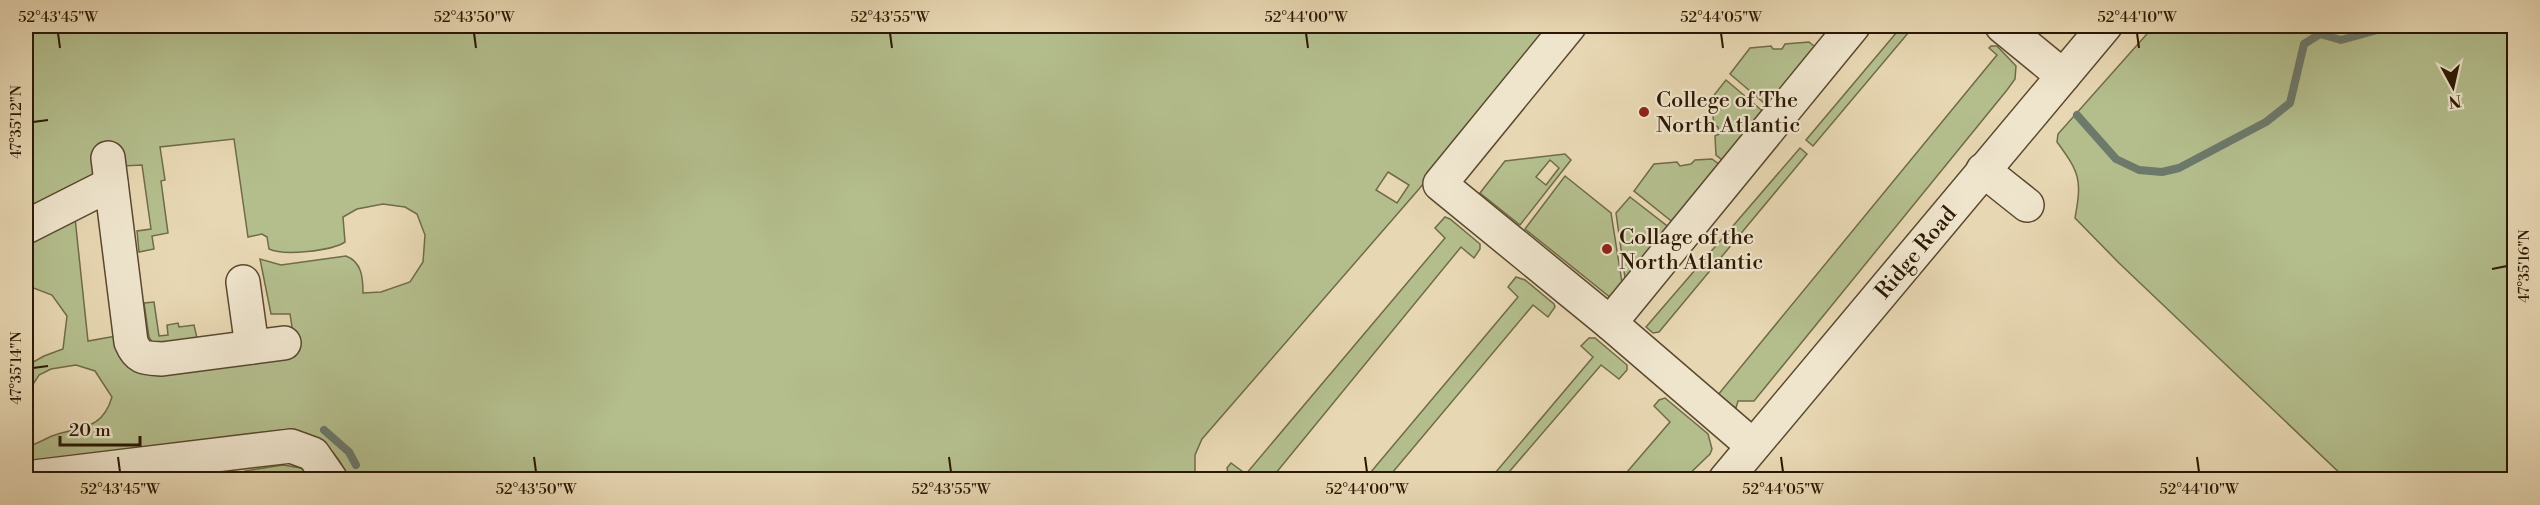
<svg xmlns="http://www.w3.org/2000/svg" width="2540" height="505" font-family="'Libre Bodoni',serif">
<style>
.green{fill:#b4be8d;stroke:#706b48;stroke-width:1.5;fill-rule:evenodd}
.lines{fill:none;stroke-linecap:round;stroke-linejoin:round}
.stream{stroke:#6c796b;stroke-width:8}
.minor-casing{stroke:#5a482f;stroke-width:36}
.minor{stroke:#efe5cd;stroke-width:33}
.ticks{fill:none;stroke:#2b1803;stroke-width:2}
.poi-dot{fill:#8f2418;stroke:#efe5cd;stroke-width:2}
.labels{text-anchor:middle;stroke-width:4.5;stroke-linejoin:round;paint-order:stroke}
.poi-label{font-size:22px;fill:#2b1803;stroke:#efe5cd;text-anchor:start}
.street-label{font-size:22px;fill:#2b1803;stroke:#efe5cd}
.neatline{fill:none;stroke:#2b1803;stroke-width:2}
.ticks-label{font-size:15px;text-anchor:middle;fill:#2b1803}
</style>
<rect width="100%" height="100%" fill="#e7d7b2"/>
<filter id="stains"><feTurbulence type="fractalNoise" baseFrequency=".00333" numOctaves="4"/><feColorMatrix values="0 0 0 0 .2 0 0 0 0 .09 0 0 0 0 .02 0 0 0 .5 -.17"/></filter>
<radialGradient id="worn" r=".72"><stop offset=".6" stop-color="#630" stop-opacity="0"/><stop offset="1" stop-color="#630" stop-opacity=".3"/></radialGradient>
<g class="green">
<path d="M26,26H1552L1419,189L1202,439L1195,455V479H349C338,452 320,435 291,429L26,462V447C35,445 43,440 52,436C80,426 102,431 112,397L95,371L76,365L51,369L39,375L30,389L26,382V366L44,356L63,349L67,316L52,295L31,287L26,289V243L75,218L88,341L116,336L151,374L296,354L290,314H271L260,259L281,265L346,256C362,262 363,278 363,293L381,292L410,282L423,262L425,235L417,214L405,207L383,204L357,209L343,217L345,242C331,251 284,256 269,249L267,237L262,234L248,237L234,139L160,147L165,180L161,181L168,233L152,236L154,249L139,252L137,231L151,229L142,165L122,166L121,150L92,154L95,173L90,179L26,211ZM1388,172L1409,185L1397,203L1376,190Z"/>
<polygon points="1902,26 1914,26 1813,146 1806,140"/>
<path d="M2154,26H2514V479H2346L2119,263L2075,218C2082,180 2080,173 2057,142L2058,134Z"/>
<polygon points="1809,42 1819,50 1771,109 1730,74 1750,48 1771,46 1773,49 1782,49 1785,44"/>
<polygon points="1991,46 1997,46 2016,66 2015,79 2007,90 1754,401 1738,401 1736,408 1717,396 1992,61 1997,55 1989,48"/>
<polygon points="1726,80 1766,114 1726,163 1716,155 1715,136 1719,134 1718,127 1714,125 1711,99"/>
<polygon points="1800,148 1807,154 1659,332 1653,333 1646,327"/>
<path d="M1565,154L1571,160L1520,225L1480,193L1505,161ZM1550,160L1559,168L1546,185L1536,177Z"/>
<polygon points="1712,159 1723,167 1675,224 1634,191 1654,164 1677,162 1680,166 1691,164 1695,160"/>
<polygon points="1565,176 1611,213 1623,289 1611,298 1525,229"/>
<polygon points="1630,197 1671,229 1630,281 1625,278 1616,213"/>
<polygon points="1445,217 1450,219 1480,244 1480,249 1474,258 1461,247 1271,479 1229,479 1227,468 1231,463 1246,474 1445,238 1435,228"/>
<polygon points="1516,277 1525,280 1554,304 1555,307 1548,317 1533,305 1387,479 1365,479 1518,297 1508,287"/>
<polygon points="154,302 159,336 168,335 167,325 178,323 179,327 194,325 197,338 162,343 152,342 149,337 144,303"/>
<polygon points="1589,338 1595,338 1627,365 1627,370 1619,379 1601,365 1503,479 1490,479 1593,357 1581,346"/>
<polygon points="1665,398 1708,434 1712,449 1710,454 1684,479 1621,479 1670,422 1654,406 1659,400"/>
<polygon points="283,465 301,468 313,479 247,479 245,471"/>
</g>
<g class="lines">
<g class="stream">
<polyline points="2077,115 2116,159 2139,170 2162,172 2179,168 2266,122 2290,103 2304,44 2320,34 2341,40 2392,26"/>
<polyline points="324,430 349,452 356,465"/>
<polyline points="362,479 362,480"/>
</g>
<g class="minor-casing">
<g id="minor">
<polyline points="1569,26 1440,184 1610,323 1753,446"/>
<polyline points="2002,26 2063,76"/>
<path d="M108,158L131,342C138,359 145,358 162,359L284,343"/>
<polyline points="1983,170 2027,205"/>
<polyline points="26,227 111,184"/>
<polyline points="243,282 252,347"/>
<polyline points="1610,323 1853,26"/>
<polyline points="26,478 291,446 313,454 331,480"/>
<polyline points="1725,480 2105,26"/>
</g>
</g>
<use href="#minor" class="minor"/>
</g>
<path class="ticks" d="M58,33L60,48M474,33L476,48M890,33L892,48M1306,33L1308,48M1721,33L1723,48M2137,33L2139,48M33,122L48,120M2492,269L2507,266M33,368L48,366M118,457L120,472M534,457L536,472M949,457L951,472M1365,457L1367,472M1781,457L1783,472M2197,457L2199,472"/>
<g class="poi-dot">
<circle cx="1644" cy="112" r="6"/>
<circle cx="1607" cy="249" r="6"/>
</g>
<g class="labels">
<g class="poi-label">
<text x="1656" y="107">College of The<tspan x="1656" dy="25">North Atlantic</tspan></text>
<text x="1619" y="244">Collage of the<tspan x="1619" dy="25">North Atlantic</tspan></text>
</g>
<g class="street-label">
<text transform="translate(1915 252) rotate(-50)" y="8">Ridge Road</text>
</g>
</g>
<rect width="2540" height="505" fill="none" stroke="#e7d7b2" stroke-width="66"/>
<g transform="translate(2453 87) rotate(172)" stroke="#efe5cd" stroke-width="4.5" paint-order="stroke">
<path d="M0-4.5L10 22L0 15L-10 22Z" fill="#2b1803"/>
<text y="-9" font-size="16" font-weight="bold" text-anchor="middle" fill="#2b1803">N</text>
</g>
<path d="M60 436v9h80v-9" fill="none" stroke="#2b1803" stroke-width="3"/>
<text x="69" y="436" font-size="18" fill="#2b1803" stroke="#efe5cd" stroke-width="4.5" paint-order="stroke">20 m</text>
<rect x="33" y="33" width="2474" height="439" class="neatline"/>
<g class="ticks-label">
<text x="58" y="22">52°43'45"W</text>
<text x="474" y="22">52°43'50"W</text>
<text x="890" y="22">52°43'55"W</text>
<text x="1306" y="22">52°44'00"W</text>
<text x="1721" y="22">52°44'05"W</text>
<text x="2137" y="22">52°44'10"W</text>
<text transform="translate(16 122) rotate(-90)" y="5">47°35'12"N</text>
<text transform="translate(2524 266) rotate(-90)" y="5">47°35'16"N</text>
<text transform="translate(16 368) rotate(-90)" y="5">47°35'14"N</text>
<text x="120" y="494">52°43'45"W</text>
<text x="536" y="494">52°43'50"W</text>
<text x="951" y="494">52°43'55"W</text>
<text x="1367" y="494">52°44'00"W</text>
<text x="1783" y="494">52°44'05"W</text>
<text x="2199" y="494">52°44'10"W</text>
</g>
<rect width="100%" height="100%" filter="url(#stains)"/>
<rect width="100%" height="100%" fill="url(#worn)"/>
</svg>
